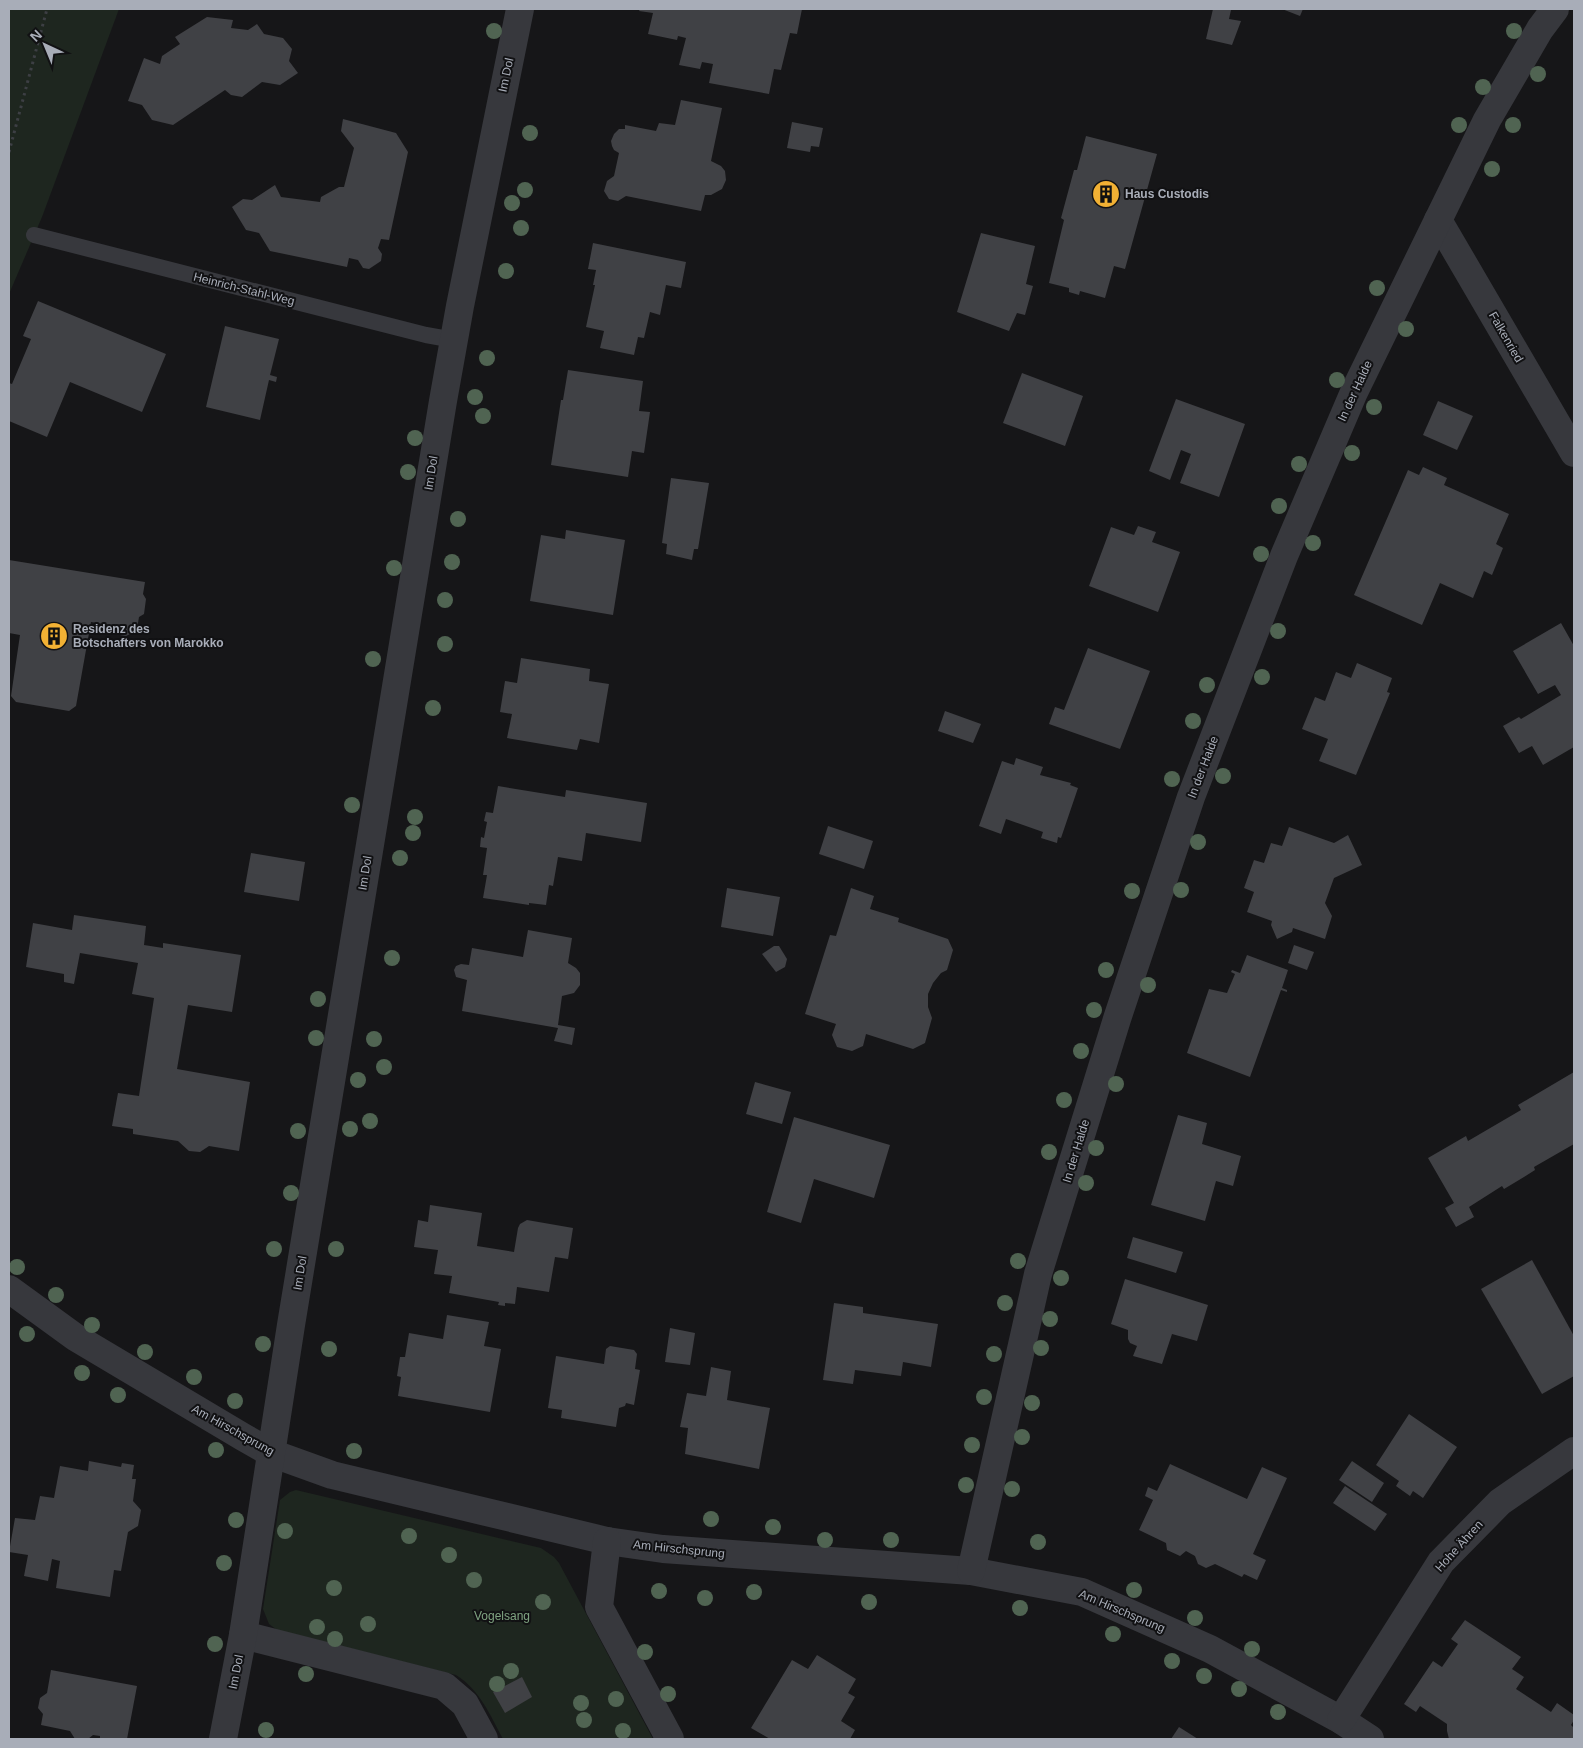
<svg xmlns="http://www.w3.org/2000/svg" width="1583" height="1748" font-family="Arial,sans-serif">
<style>
.green{fill:#1e261f}
.building{fill:#404145}
.lines{fill:none;stroke-linecap:round;stroke-linejoin:round}
.path{stroke:#3d3f44;stroke-width:3;stroke-dasharray:2.5 4;stroke-linecap:butt}
.service{stroke:#37383d;stroke-width:16}
.minor{stroke:#37383d;stroke-width:28}
.tree{fill:#506452}
.labels{text-anchor:middle;stroke-width:4;stroke-linejoin:round;paint-order:stroke}
.street-label{font-size:12px;fill:#a8adb8;stroke:#111113}
.poi-label{font-size:12px;font-weight:bold;fill:#a8adb8;stroke:#111113;text-anchor:start}
.park-label{font-size:12px;fill:#7fa381;stroke:#111113}
</style>
<rect width="100%" height="100%" fill="#161618"/>
<g class="green">
<polygon points="9,9 119,9 42,217 9,294"/>
<path d="M296,1490L541,1548L554,1557L559,1563L653,1739H503C490,1715 480,1690 456,1675L277,1630L269,1624L263,1609L280,1500L290,1492Z"/>
</g>
<g class="building">
<polygon points="640,9 802,9 797,34 790,33 781,70 774,69 769,94 709,83 713,64 702,62 700,69 679,65 686,38 678,36 677,40 648,34 653,13 639,11"/>
<polygon points="1213,9 1231,10 1229,19 1241,21 1232,45 1206,39"/>
<polygon points="1282,9 1303,9 1300,16"/>
<polygon points="207,17 233,20 231,28 248,30 257,24 264,34 283,38 292,49 289,61 298,73 280,85 262,82 242,97 231,95 225,90 173,125 152,120 142,105 128,101 144,58 160,64 162,56 180,44 175,37"/>
<polygon points="681,100 722,108 711,161 721,166 725,171 726,180 722,189 711,195 705,195 701,211 626,196 618,201 609,199 604,191 607,181 614,176 619,153 614,150 612,146 611,141 614,134 619,129 625,129 625,125 656,131 659,123 675,125"/>
<polygon points="343,119 396,133 408,152 389,240 381,239 378,248 382,254 381,261 369,269 363,268 358,260 349,258 347,267 270,251 259,233 246,230 232,207 243,199 252,200 275,185 281,197 320,202 321,197 339,187 344,187 354,148 341,131"/>
<polygon points="792,122 823,128 819,147 811,146 810,152 787,148"/>
<polygon points="1086,136 1157,154 1125,269 1114,266 1105,298 1080,291 1079,295 1069,292 1069,288 1049,283 1064,220 1061,218 1074,170 1077,170"/>
<polygon points="981,233 1035,246 1026,284 1033,286 1025,315 1017,313 1009,331 957,312"/>
<polygon points="593,243 686,262 681,288 666,285 660,315 650,312 644,338 638,337 634,355 600,348 604,331 586,327 595,285 593,285 596,270 588,269"/>
<polygon points="38,301 166,354 142,412 70,382 47,437 9,421 9,383 12,384 31,339 23,336"/>
<polygon points="225,326 279,339 270,375 277,377 276,382 269,380 260,420 206,407"/>
<polygon points="568,370 643,381 639,411 650,412 644,453 632,451 628,477 551,465 561,400 563,400"/>
<polygon points="1022,373 1083,396 1065,446 1003,423"/>
<polygon points="1176,399 1245,424 1219,497 1180,483 1191,454 1181,450 1170,480 1149,471"/>
<polygon points="1438,401 1473,416 1457,450 1423,435"/>
<polygon points="1423,467 1447,478 1444,485 1509,514 1496,544 1503,548 1492,575 1484,571 1473,598 1440,583 1422,625 1354,595 1408,470 1419,475"/>
<polygon points="671,478 709,483 698,549 694,549 692,560 666,554 667,544 662,543"/>
<polygon points="1138,526 1156,532 1152,542 1180,552 1158,612 1089,586 1111,527 1134,535"/>
<polygon points="566,530 625,540 613,615 530,601 541,535 565,539"/>
<polygon points="9,560 145,582 143,594 146,599 144,614 139,617 137,629 132,628 132,633 126,636 120,635 116,630 117,626 91,622 76,706 69,711 16,702 11,696 20,635 9,633"/>
<polygon points="1561,623 1574,646 1574,747 1543,765 1532,746 1519,753 1503,726 1519,717 1521,719 1561,695 1555,685 1538,694 1513,651"/>
<polygon points="1088,648 1150,671 1120,749 1049,724 1055,707 1064,710"/>
<polygon points="521,658 590,669 589,681 609,684 599,743 580,739 577,750 507,738 512,714 500,712 505,681 517,683"/>
<polygon points="1357,663 1392,678 1387,692 1390,693 1356,775 1319,761 1328,739 1302,729 1315,697 1325,701 1336,672 1351,678"/>
<polygon points="945,711 981,724 973,743 938,731"/>
<polygon points="1016,758 1043,767 1040,775 1071,783 1070,785 1078,788 1061,838 1058,837 1057,843 1041,838 1043,832 1006,819 1001,834 979,826 1002,761 1014,765"/>
<polygon points="498,786 565,797 566,790 647,803 641,842 586,833 582,861 558,857 553,886 549,885 546,905 529,903 529,905 483,898 487,875 483,875 487,848 480,847 481,837 484,838 487,822 484,821 486,812 493,813"/>
<polygon points="828,826 873,841 864,869 819,854"/>
<polygon points="1289,827 1334,843 1348,835 1362,865 1334,878 1325,903 1332,916 1325,939 1293,928 1292,932 1277,939 1271,925 1272,921 1247,912 1254,892 1244,888 1254,860 1264,863 1271,843 1282,846"/>
<polygon points="251,853 305,862 299,901 244,892"/>
<polygon points="727,888 780,897 773,936 721,927"/>
<polygon points="851,888 874,896 870,909 899,918 898,922 948,939 953,950 947,970 941,973 933,983 928,994 928,1007 932,1018 925,1043 913,1049 866,1034 863,1046 852,1051 837,1047 832,1035 836,1024 805,1014 830,935 836,936"/>
<polygon points="74,915 146,926 144,945 163,948 163,943 241,955 232,1012 188,1005 177,1069 250,1082 239,1151 209,1146 200,1152 189,1151 178,1141 133,1134 133,1129 112,1126 118,1093 139,1096 154,998 132,994 138,963 80,953 74,984 64,982 64,974 26,967 33,923 72,930"/>
<polygon points="528,930 572,938 568,963 576,968 580,973 580,985 574,993 562,996 558,1025 575,1028 572,1045 554,1041 558,1028 462,1011 467,980 456,977 454,970 456,966 461,964 469,965 472,948 523,957"/>
<polygon points="1294,945 1314,952 1307,970 1288,963"/>
<polygon points="774,946 779,946 787,959 785,967 776,972 762,954"/>
<polygon points="1247,955 1288,970 1282,988 1287,990 1287,992 1281,990 1250,1077 1187,1053 1209,989 1227,993 1235,974 1231,972 1232,970 1240,973"/>
<polygon points="1574,1072 1574,1144 1534,1167 1535,1170 1519,1180 1504,1189 1502,1186 1469,1207 1474,1217 1456,1227 1445,1208 1454,1203 1428,1158 1466,1136 1468,1141 1521,1110 1518,1105"/>
<polygon points="755,1082 791,1092 782,1124 746,1114"/>
<polygon points="1178,1115 1207,1123 1202,1144 1241,1156 1233,1186 1216,1181 1205,1221 1151,1205"/>
<polygon points="794,1117 890,1145 874,1198 814,1179 801,1223 767,1212"/>
<polygon points="430,1205 482,1213 477,1246 514,1252 518,1228 520,1224 527,1220 573,1228 568,1259 555,1257 549,1292 517,1287 515,1304 505,1303 505,1306 498,1305 499,1302 449,1293 452,1276 434,1274 438,1250 414,1247 418,1220 428,1222"/>
<polygon points="1133,1237 1183,1252 1176,1273 1127,1258"/>
<polygon points="1532,1260 1574,1336 1574,1376 1542,1394 1481,1289"/>
<polygon points="1125,1279 1208,1305 1197,1341 1172,1334 1162,1364 1133,1356 1137,1346 1130,1343 1128,1339 1128,1330 1111,1324"/>
<polygon points="834,1303 863,1307 863,1313 938,1324 931,1367 903,1362 901,1376 855,1370 853,1384 823,1380"/>
<polygon points="447,1315 489,1322 484,1346 501,1349 490,1412 398,1396 401,1377 397,1376 400,1357 405,1357 409,1333 443,1339"/>
<polygon points="670,1328 695,1333 690,1365 665,1362"/>
<polygon points="610,1346 634,1350 637,1354 635,1369 640,1370 634,1405 626,1403 625,1406 619,1408 616,1427 561,1418 562,1410 548,1408 556,1356 604,1364 606,1349"/>
<polygon points="711,1367 731,1371 727,1400 770,1408 759,1469 685,1454 688,1428 680,1427 687,1393 706,1396"/>
<polygon points="1409,1414 1457,1447 1423,1498 1413,1491 1410,1496 1396,1486 1399,1481 1376,1465"/>
<polygon points="89,1461 121,1467 122,1463 134,1465 132,1479 136,1479 133,1501 141,1510 138,1526 128,1532 121,1571 114,1570 110,1597 56,1588 60,1561 52,1559 48,1581 24,1576 28,1555 9,1552 15,1518 35,1520 40,1496 54,1498 60,1466 88,1471"/>
<polygon points="1352,1461 1384,1483 1372,1502 1339,1480"/>
<polygon points="1170,1464 1247,1499 1262,1467 1287,1478 1253,1554 1266,1560 1257,1580 1244,1574 1242,1577 1215,1564 1206,1568 1198,1564 1195,1556 1186,1551 1180,1556 1167,1550 1166,1543 1139,1530 1153,1500 1145,1496 1148,1487 1157,1491"/>
<polygon points="1345,1486 1387,1514 1375,1531 1333,1503"/>
<polygon points="1465,1620 1521,1657 1512,1669 1524,1677 1516,1689 1551,1712 1557,1703 1574,1715 1574,1720 1571,1725 1574,1728 1574,1739 1449,1739 1447,1731 1447,1724 1420,1706 1416,1712 1404,1704 1433,1661 1442,1667 1458,1644 1451,1639"/>
<polygon points="817,1655 856,1679 848,1693 855,1697 841,1721 855,1730 850,1739 770,1739 751,1728 792,1660 808,1669"/>
<polygon points="51,1670 137,1686 127,1739 100,1739 100,1736 93,1735 88,1739 75,1739 70,1731 41,1725 43,1714 38,1708 40,1698 47,1693"/>
<polygon points="522,1677 532,1697 505,1713 493,1692"/>
<polygon points="1179,1727 1198,1739 1171,1739"/>
</g>
<g class="lines">
<polyline class="path" points="9,152 47,9"/>
<polyline class="service" points="34,235 426,335 454,340"/>
<g class="minor">
<polyline points="1438,220 1574,453"/>
<polyline points="9,1289 75,1337 243,1437 271,1453 332,1475 607,1541 663,1549 971,1571 1082,1592 1210,1649 1341,1720 1370,1739"/>
<polyline points="607,1541 599,1607 670,1739"/>
<polyline points="971,1571 1038,1274 1117,1019 1191,797 1284,556 1354,392 1487,120 1540,29 1555,9"/>
<polyline points="243,1635 444,1686 465,1704 484,1739"/>
<polyline points="1341,1720 1441,1562 1500,1502 1574,1451"/>
<polyline points="223,1739 243,1635 291,1325 443,401 460,306 520,9"/>
</g>
</g>
<g class="tree">
<circle cx="494" cy="31" r="8"/>
<circle cx="1514" cy="31" r="8"/>
<circle cx="1538" cy="74" r="8"/>
<circle cx="1483" cy="87" r="8"/>
<circle cx="1459" cy="125" r="8"/>
<circle cx="1513" cy="125" r="8"/>
<circle cx="530" cy="133" r="8"/>
<circle cx="1492" cy="169" r="8"/>
<circle cx="525" cy="190" r="8"/>
<circle cx="512" cy="203" r="8"/>
<circle cx="521" cy="228" r="8"/>
<circle cx="506" cy="271" r="8"/>
<circle cx="1377" cy="288" r="8"/>
<circle cx="1406" cy="329" r="8"/>
<circle cx="487" cy="358" r="8"/>
<circle cx="1337" cy="380" r="8"/>
<circle cx="475" cy="397" r="8"/>
<circle cx="1374" cy="407" r="8"/>
<circle cx="483" cy="416" r="8"/>
<circle cx="415" cy="438" r="8"/>
<circle cx="1352" cy="453" r="8"/>
<circle cx="1299" cy="464" r="8"/>
<circle cx="408" cy="472" r="8"/>
<circle cx="1279" cy="506" r="8"/>
<circle cx="458" cy="519" r="8"/>
<circle cx="1313" cy="543" r="8"/>
<circle cx="1261" cy="554" r="8"/>
<circle cx="452" cy="562" r="8"/>
<circle cx="394" cy="568" r="8"/>
<circle cx="445" cy="600" r="8"/>
<circle cx="1278" cy="631" r="8"/>
<circle cx="445" cy="644" r="8"/>
<circle cx="373" cy="659" r="8"/>
<circle cx="1262" cy="677" r="8"/>
<circle cx="1207" cy="685" r="8"/>
<circle cx="433" cy="708" r="8"/>
<circle cx="1193" cy="721" r="8"/>
<circle cx="1223" cy="776" r="8"/>
<circle cx="1172" cy="779" r="8"/>
<circle cx="352" cy="805" r="8"/>
<circle cx="415" cy="817" r="8"/>
<circle cx="413" cy="833" r="8"/>
<circle cx="1198" cy="842" r="8"/>
<circle cx="400" cy="858" r="8"/>
<circle cx="1181" cy="890" r="8"/>
<circle cx="1132" cy="891" r="8"/>
<circle cx="392" cy="958" r="8"/>
<circle cx="1106" cy="970" r="8"/>
<circle cx="1148" cy="985" r="8"/>
<circle cx="318" cy="999" r="8"/>
<circle cx="1094" cy="1010" r="8"/>
<circle cx="316" cy="1038" r="8"/>
<circle cx="374" cy="1039" r="8"/>
<circle cx="1081" cy="1051" r="8"/>
<circle cx="384" cy="1067" r="8"/>
<circle cx="358" cy="1080" r="8"/>
<circle cx="1116" cy="1084" r="8"/>
<circle cx="1064" cy="1100" r="8"/>
<circle cx="370" cy="1121" r="8"/>
<circle cx="350" cy="1129" r="8"/>
<circle cx="298" cy="1131" r="8"/>
<circle cx="1096" cy="1148" r="8"/>
<circle cx="1049" cy="1152" r="8"/>
<circle cx="1086" cy="1183" r="8"/>
<circle cx="291" cy="1193" r="8"/>
<circle cx="274" cy="1249" r="8"/>
<circle cx="336" cy="1249" r="8"/>
<circle cx="1018" cy="1261" r="8"/>
<circle cx="17" cy="1267" r="8"/>
<circle cx="1061" cy="1278" r="8"/>
<circle cx="56" cy="1295" r="8"/>
<circle cx="1005" cy="1303" r="8"/>
<circle cx="1050" cy="1319" r="8"/>
<circle cx="92" cy="1325" r="8"/>
<circle cx="27" cy="1334" r="8"/>
<circle cx="263" cy="1344" r="8"/>
<circle cx="1041" cy="1348" r="8"/>
<circle cx="329" cy="1349" r="8"/>
<circle cx="145" cy="1352" r="8"/>
<circle cx="994" cy="1354" r="8"/>
<circle cx="82" cy="1373" r="8"/>
<circle cx="194" cy="1377" r="8"/>
<circle cx="118" cy="1395" r="8"/>
<circle cx="984" cy="1397" r="8"/>
<circle cx="235" cy="1401" r="8"/>
<circle cx="1032" cy="1403" r="8"/>
<circle cx="1022" cy="1437" r="8"/>
<circle cx="972" cy="1445" r="8"/>
<circle cx="216" cy="1450" r="8"/>
<circle cx="354" cy="1451" r="8"/>
<circle cx="966" cy="1485" r="8"/>
<circle cx="1012" cy="1489" r="8"/>
<circle cx="711" cy="1519" r="8"/>
<circle cx="236" cy="1520" r="8"/>
<circle cx="773" cy="1527" r="8"/>
<circle cx="285" cy="1531" r="8"/>
<circle cx="409" cy="1536" r="8"/>
<circle cx="825" cy="1540" r="8"/>
<circle cx="891" cy="1540" r="8"/>
<circle cx="1038" cy="1542" r="8"/>
<circle cx="449" cy="1555" r="8"/>
<circle cx="224" cy="1563" r="8"/>
<circle cx="474" cy="1580" r="8"/>
<circle cx="334" cy="1588" r="8"/>
<circle cx="1134" cy="1590" r="8"/>
<circle cx="659" cy="1591" r="8"/>
<circle cx="754" cy="1592" r="8"/>
<circle cx="705" cy="1598" r="8"/>
<circle cx="543" cy="1602" r="8"/>
<circle cx="869" cy="1602" r="8"/>
<circle cx="1020" cy="1608" r="8"/>
<circle cx="1195" cy="1618" r="8"/>
<circle cx="368" cy="1624" r="8"/>
<circle cx="317" cy="1627" r="8"/>
<circle cx="1113" cy="1634" r="8"/>
<circle cx="335" cy="1639" r="8"/>
<circle cx="215" cy="1644" r="8"/>
<circle cx="1252" cy="1649" r="8"/>
<circle cx="645" cy="1652" r="8"/>
<circle cx="1172" cy="1661" r="8"/>
<circle cx="511" cy="1671" r="8"/>
<circle cx="306" cy="1674" r="8"/>
<circle cx="1204" cy="1676" r="8"/>
<circle cx="497" cy="1684" r="8"/>
<circle cx="1239" cy="1689" r="8"/>
<circle cx="668" cy="1694" r="8"/>
<circle cx="616" cy="1699" r="8"/>
<circle cx="581" cy="1703" r="8"/>
<circle cx="1278" cy="1712" r="8"/>
<circle cx="584" cy="1720" r="8"/>
<circle cx="266" cy="1730" r="8"/>
<circle cx="623" cy="1731" r="8"/>
</g>
<defs>
<g id="building-disc" transform="scale(1.4375)"><circle r="9.5" fill="#f2b134" stroke="#111113"/><path d="M-4-6H4V6H1V3H-1V6H-4ZM-2.5-4.3h1.7v1.8h-1.7ZM.8-4.3h1.7v1.8H.8ZM-2.5-1h1.7V.8h-1.7ZM.8-1h1.7V.8H.8Z" fill="#111"/></g>
</defs>
<g fill-rule="evenodd">
<use href="#building-disc" x="1106" y="194"/>
<use href="#building-disc" x="54" y="636"/>
</g>
<g class="labels">
<g class="street-label">
<text transform="translate(506 75) rotate(-78)" y="4">Im Dol</text>
<text transform="translate(244 289) rotate(14)" y="4">Heinrich-Stahl-Weg</text>
<text transform="translate(1506 337) rotate(60)" y="4">Falkenried</text>
<text transform="translate(1355 391) rotate(-65)" y="4">In der Halde</text>
<text transform="translate(431 473) rotate(-81)" y="4">Im Dol</text>
<text transform="translate(1203 767) rotate(-69)" y="4">In der Halde</text>
<text transform="translate(365 873) rotate(-81)" y="4">Im Dol</text>
<text transform="translate(1076 1151) rotate(-73)" y="4">In der Halde</text>
<text transform="translate(300 1273) rotate(-81)" y="4">Im Dol</text>
<text transform="translate(233 1430) rotate(29)" y="4">Am Hirschsprung</text>
<text transform="translate(1459 1546) rotate(-48)" y="4">Hohe Ähren</text>
<text transform="translate(679 1549) rotate(6)" y="4">Am Hirschsprung</text>
<text transform="translate(1122 1611) rotate(23)" y="4">Am Hirschsprung</text>
<text transform="translate(236 1672) rotate(-79)" y="4">Im Dol</text>
</g>
<g class="poi-label">
<text x="1125" y="198">Haus Custodis</text>
<text x="73" y="633">Residenz des<tspan x="73" dy="14">Botschafters von Marokko</tspan></text>
</g>
<g class="park-label">
<text x="502" y="1620">Vogelsang</text>
</g>
</g>
<rect width="1583" height="1748" fill="none" stroke="#a8adb8" stroke-width="20"/>
<g transform="translate(45 45) rotate(316)" stroke="#111113" stroke-width="4" paint-order="stroke">
<path d="M0-4L9 19L0 12L-9 19Z" fill="#a8adb8"/>
<text y="-8" font-size="14" font-weight="bold" text-anchor="middle" fill="#a8adb8">N</text>
</g>
</svg>
